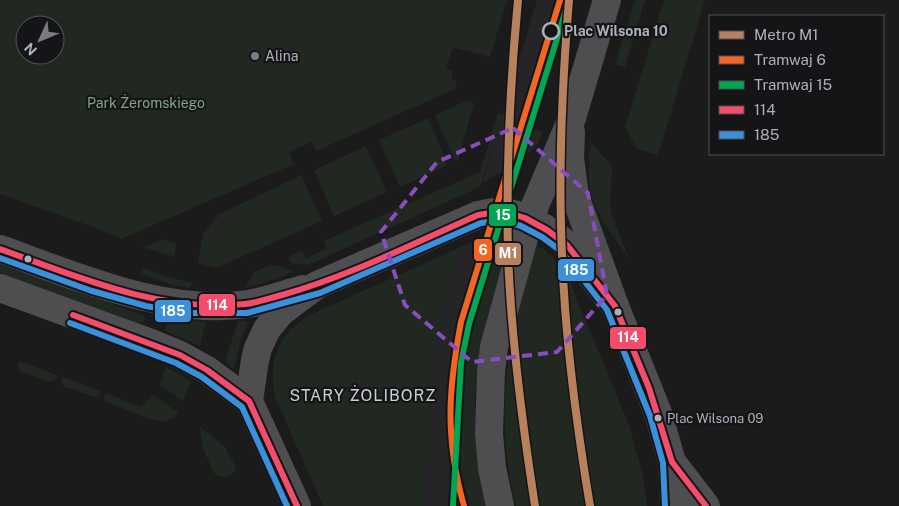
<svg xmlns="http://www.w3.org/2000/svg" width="899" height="506" font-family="'Public Sans',sans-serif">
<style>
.built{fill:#252527}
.green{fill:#212822;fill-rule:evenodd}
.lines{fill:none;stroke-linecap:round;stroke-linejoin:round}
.secondary{stroke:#4e4e51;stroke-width:28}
.bus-1-casing{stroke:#151517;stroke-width:10}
.bus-2-casing{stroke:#151517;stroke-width:10}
.bus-1{stroke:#f44d6c;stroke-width:6}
.bus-2{stroke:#3a90db;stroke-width:6}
.tram-1-casing{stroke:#151517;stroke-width:10}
.tram-2-casing{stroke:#151517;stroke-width:10}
.tram-1{stroke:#f26522;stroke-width:6}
.tram-2{stroke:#00a651;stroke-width:6}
.metro-1-casing{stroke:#151517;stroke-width:11}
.metro-1{stroke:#b6815c;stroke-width:8}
.marked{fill:none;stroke:#884dbe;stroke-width:4;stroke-dasharray:10 6;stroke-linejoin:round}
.stop-dot{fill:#151517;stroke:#adb1ba;stroke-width:2.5}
.poi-dot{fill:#7a7c82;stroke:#151517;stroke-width:2}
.bus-dot{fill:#adb1ba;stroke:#151517;stroke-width:2}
.labels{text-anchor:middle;stroke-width:4.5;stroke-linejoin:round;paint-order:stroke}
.bus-label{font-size:13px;fill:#adb1ba;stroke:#151517;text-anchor:start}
.stop-label{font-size:14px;font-weight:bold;fill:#adb1ba;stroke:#151517;text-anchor:start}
.poi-label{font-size:14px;fill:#adb1ba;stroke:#151517;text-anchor:start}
.park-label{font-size:14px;fill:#85a487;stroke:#151517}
.quarter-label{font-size:16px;letter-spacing:1px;fill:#ced0d7;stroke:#151517}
.line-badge{stroke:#151517;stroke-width:2}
.badge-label{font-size:14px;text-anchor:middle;font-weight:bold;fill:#fff}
</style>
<rect width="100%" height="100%" fill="#1b1b1b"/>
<g class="built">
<polygon points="537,0 565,0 528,127 515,165 482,183"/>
<polygon points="493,237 474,297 460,472 471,506 424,506 435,355 445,301 463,246"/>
</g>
<g class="green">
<path d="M0,0H507L490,57L453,47L446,68L453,71L451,79L457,81L455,89L316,151L312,142L289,152L294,164L121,239L96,228L0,194ZM25,25H55V55H25Z"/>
<polygon points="635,0 645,0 625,67 615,64"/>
<polygon points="664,0 705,0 658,155 637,149 625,127"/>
<polygon points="466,101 474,103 458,160 455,161 435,115"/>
<polygon points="498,113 503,114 480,187 308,265 295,264 289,261 288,257 302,251 306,258 327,248 324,241 480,172"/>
<polygon points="428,118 448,165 400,187 379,140"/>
<polygon points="528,127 543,132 537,145 514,167"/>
<path d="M591,143L612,166L610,206L614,221L629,259C599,215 582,200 591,143Z"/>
<polygon points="366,146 387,192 334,216 314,170"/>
<polygon points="301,175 322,221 216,268 198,263 203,233 220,214"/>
<path d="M504,236L510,240C491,303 469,367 476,434C478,458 483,482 486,506H471C465,485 457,465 456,443C453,405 457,365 465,328C472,297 483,267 493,237Z"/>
<polygon points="163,239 176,243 175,257 143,247"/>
<path d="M463,246L445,301L435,355L424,506H323L275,397C268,358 278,334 312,314Z"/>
<path d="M537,246C552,252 561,266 569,280L629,425L643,476L647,506H516C493,416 507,332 537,246Z"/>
<polygon points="0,263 142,315 145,318 143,322 138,323 0,273"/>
<polygon points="270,265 280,266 294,271 276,279 245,288 254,272"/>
<polygon points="142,268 166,276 193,283 189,288 173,285 140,274"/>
<polygon points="168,319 206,322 200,346 165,331"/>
<polygon points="238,321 249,322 241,339 234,368 232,368 225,362"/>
<polygon points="19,361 57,375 56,379 51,382 20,371 18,366"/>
<polygon points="166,367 191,381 183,401 160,385"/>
<polygon points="63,377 101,391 99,396 95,397 63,386 61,381"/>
<path d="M106,393L141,407L153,395L178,412C175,417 172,420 165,421C152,422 120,407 106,402L104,398Z"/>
<path d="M200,427L224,446L237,469C231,477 221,480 213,472L202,446Z"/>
</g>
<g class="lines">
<g class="secondary">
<polyline points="571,132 570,158 575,196 615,306 658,413 672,462 674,506"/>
<path d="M0,249C76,276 165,316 248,304C267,301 285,294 303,289"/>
<polyline points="0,288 151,343 180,355 207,370 249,401"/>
<polyline points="672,462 706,506"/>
<path d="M297,506L249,401L255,360L258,348L267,329L281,312L317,285L478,215C488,213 498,210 509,213C530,217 551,231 567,245L615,306"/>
<polyline points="500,506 492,468 489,433 491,372 494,347 529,220 572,118 607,0"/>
</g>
<g class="bus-1-casing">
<g id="bus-1">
<path d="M0,249C78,277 160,313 245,304C257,303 270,298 282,295C350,276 414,243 478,215L497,212L509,213L525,218L547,230L567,245L615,306L649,388L672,462L706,506"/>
<polyline points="73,315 180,355 207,370 249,401 297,506"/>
</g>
</g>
<g class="bus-2-casing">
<g id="bus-2">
<polyline points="0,258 92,291 146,306 182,313 247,313 320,293 481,223 497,221 507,222 521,226 542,237 561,251 607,310 650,416 663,463 665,506"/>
<polyline points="70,323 176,363 202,377 242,407 287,506"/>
</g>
</g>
<use href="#bus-1" class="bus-1"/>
<use href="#bus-2" class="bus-2"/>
<g class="tram-1-casing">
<path id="tram-1" d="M464,506C445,438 448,391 461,322L560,0"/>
</g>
<g class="tram-2-casing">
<polyline id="tram-2" points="453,506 461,363 469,324 568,3"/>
</g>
<use href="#tram-1" class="tram-1"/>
<use href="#tram-2" class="tram-2"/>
<g class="metro-1-casing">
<g id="metro-1">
<path d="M518,0C510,84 506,169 508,254C511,338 522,422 535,506"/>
<path d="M569,0C562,85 558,169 562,254C565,339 576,422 590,506"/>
</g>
</g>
<use href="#metro-1" class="metro-1"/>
</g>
<path class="marked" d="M513,128L588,193L607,295L557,352L472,362L405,305L381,232L437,162Z"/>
<circle class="stop-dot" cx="551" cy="31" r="8"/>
<circle class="poi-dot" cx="255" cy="56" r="5"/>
<g class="bus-dot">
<circle cx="28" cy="259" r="4.5"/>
<circle cx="618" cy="312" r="4.5"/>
<circle cx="658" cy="418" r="4.5"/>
</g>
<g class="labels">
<g class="bus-label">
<text x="667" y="423">Plac Wilsona 09</text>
</g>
<g class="stop-label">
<text x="564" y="36">Plac Wilsona 10</text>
</g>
<g class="poi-label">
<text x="265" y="61">Alina</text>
</g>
<g class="park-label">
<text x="146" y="108">Park Żeromskiego</text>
</g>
<g class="quarter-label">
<text x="363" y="401">STARY ŻOLIBORZ</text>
</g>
</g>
<g class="line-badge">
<rect x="488" y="203" width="29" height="24" rx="5" fill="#00a651"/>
<rect x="473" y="238" width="20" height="24" rx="5" fill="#f26522"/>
<rect x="494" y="242" width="28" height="24" rx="5" fill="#b6815c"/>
<rect x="557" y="258" width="38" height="24" rx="5" fill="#3a90db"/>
<rect x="198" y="293" width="38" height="24" rx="5" fill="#f44d6c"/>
<rect x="154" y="299" width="38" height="24" rx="5" fill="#3a90db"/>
<rect x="609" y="326" width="38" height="24" rx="5" fill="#f44d6c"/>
</g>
<g class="badge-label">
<text x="503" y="220">15</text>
<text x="483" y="255">6</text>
<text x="508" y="258">M1</text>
<text x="576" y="275">185</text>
<text x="217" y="310">114</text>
<text x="173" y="316">185</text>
<text x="628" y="342">114</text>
</g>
<rect x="709" y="15" width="175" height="140" fill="#151517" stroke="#525358"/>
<rect x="719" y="31" width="25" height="8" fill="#b6815c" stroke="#525358"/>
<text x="754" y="40" font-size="15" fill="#adb1ba">Metro M1</text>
<rect x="719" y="56" width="25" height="8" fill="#f26522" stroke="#525358"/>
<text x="754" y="65" font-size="15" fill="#adb1ba">Tramwaj 6</text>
<rect x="719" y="81" width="25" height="8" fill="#00a651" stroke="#525358"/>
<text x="754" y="90" font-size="15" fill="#adb1ba">Tramwaj 15</text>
<rect x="719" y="106" width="25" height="8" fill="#f44d6c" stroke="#525358"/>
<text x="754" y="115" font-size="15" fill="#adb1ba">114</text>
<rect x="719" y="131" width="25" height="8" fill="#3a90db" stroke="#525358"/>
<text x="754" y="140" font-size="15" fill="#adb1ba">185</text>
<g transform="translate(40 40) rotate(226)"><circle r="24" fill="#151517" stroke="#525358"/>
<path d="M0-4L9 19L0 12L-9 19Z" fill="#7a7c82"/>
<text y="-8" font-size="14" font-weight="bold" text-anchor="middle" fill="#adb1ba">N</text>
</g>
</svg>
